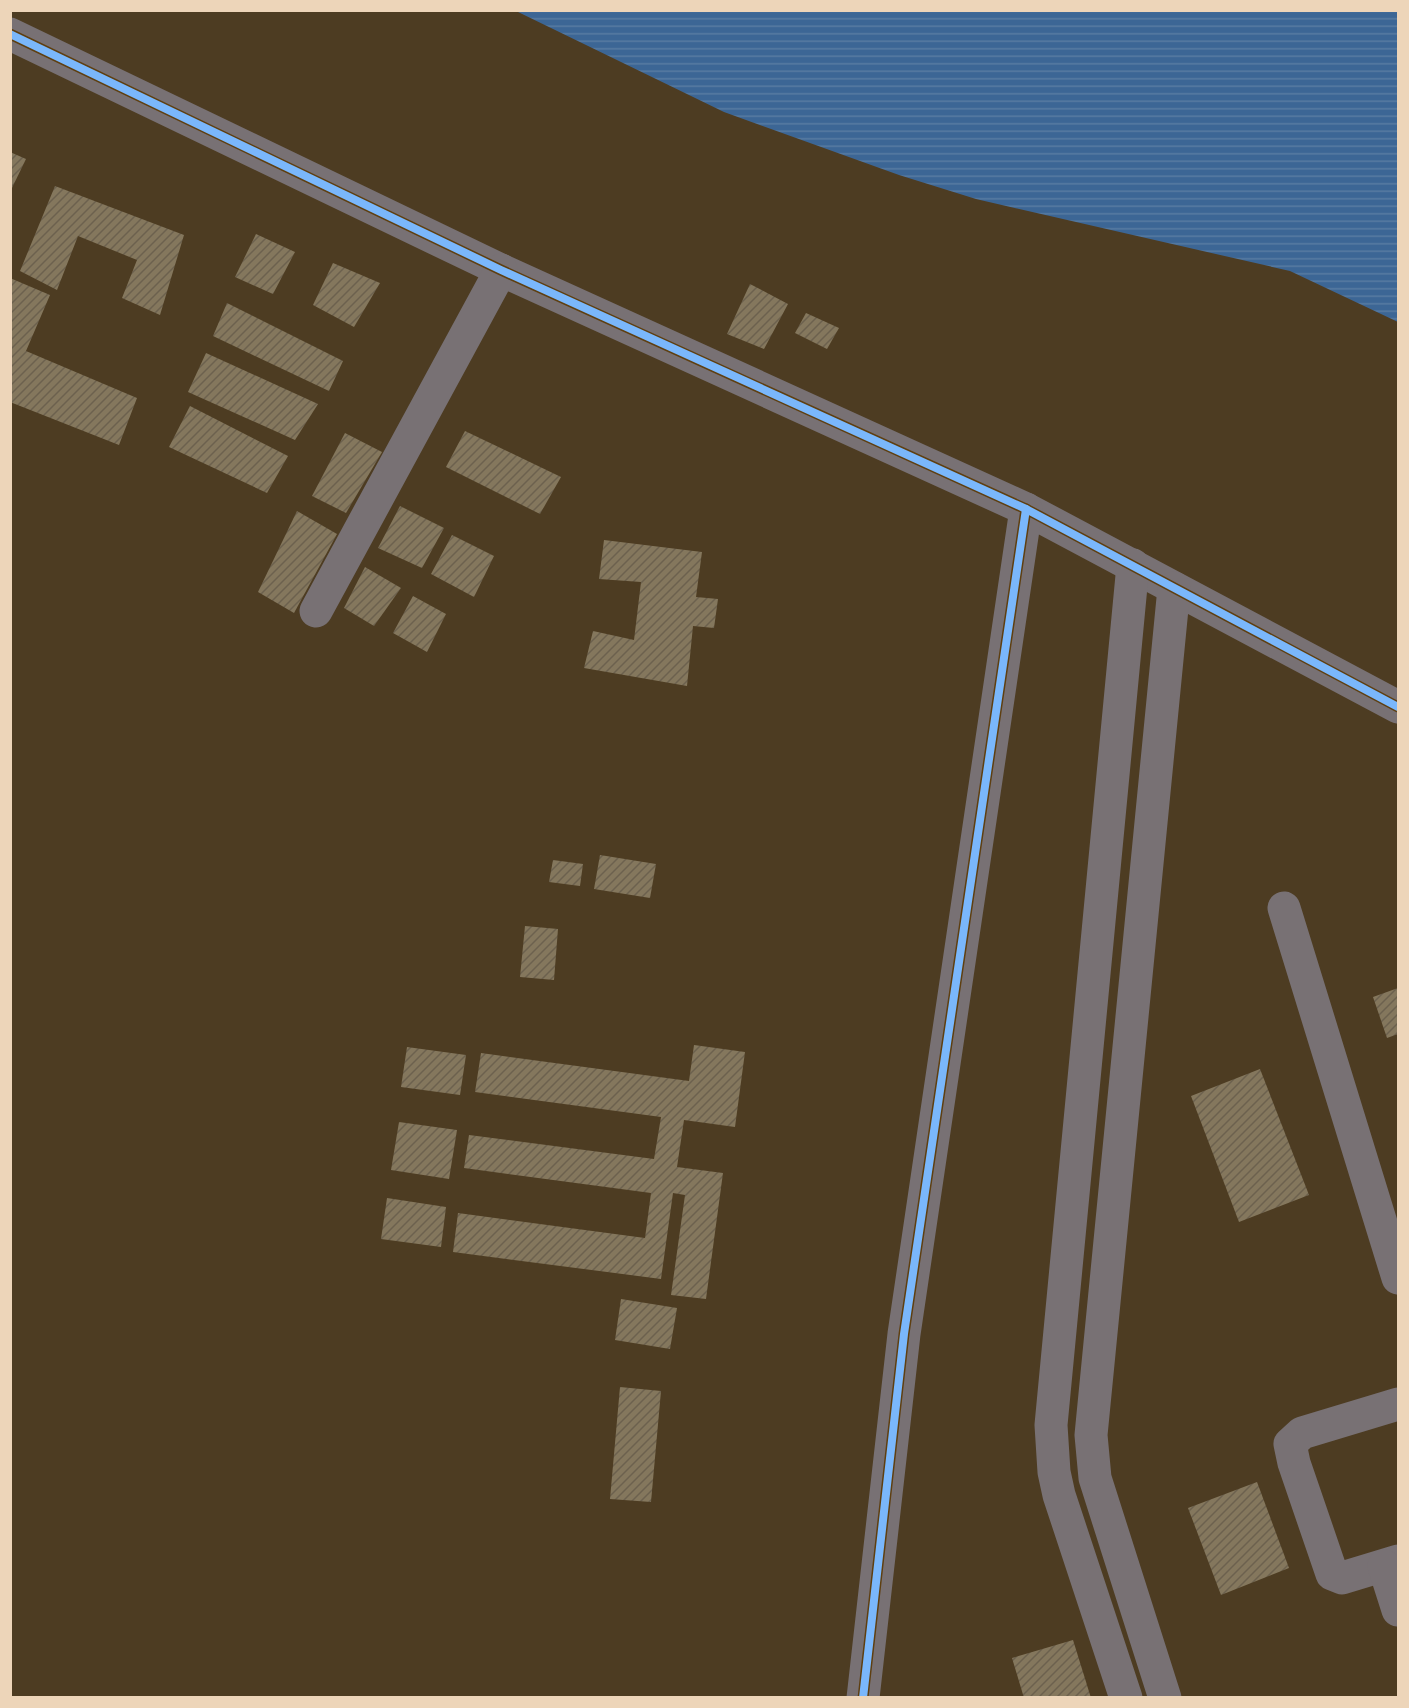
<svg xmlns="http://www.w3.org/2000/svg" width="1409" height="1708" font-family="'Fira Sans',sans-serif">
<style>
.water{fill:url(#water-rules)}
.building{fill:url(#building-hatch)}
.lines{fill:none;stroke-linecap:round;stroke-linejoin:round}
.minor{stroke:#787174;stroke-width:33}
.cycleway-casing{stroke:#5f3f10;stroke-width:11}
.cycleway{stroke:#7ab7fb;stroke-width:8}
</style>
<defs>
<pattern id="water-rules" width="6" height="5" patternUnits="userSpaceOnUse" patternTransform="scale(1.5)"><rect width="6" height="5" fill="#3c6695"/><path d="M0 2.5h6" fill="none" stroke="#587ba2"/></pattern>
<pattern id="building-hatch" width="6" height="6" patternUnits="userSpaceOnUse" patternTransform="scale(1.5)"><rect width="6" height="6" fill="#84775d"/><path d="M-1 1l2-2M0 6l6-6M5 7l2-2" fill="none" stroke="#6c614e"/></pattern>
</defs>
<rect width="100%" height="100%" fill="#4d3c22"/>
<polygon class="water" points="516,11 1398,11 1398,322 1290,271 976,199 899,175 724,112"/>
<g class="building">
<polygon points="10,152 26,159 10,192"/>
<polygon points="55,186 184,235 160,315 122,298 137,260 78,236 57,290 20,271"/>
<polygon points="256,234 295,252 273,294 235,277"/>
<polygon points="333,263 380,283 354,327 313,305"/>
<polygon points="10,278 50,295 26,351 137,398 119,445 10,402"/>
<polygon points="750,284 788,304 764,349 727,334"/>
<polygon points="227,303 343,361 329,391 213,336"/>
<polygon points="806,313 839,328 827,349 795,333"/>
<polygon points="206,353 318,404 295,440 188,392"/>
<polygon points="190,406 288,456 267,493 169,447"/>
<polygon points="465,431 561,477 540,514 446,467"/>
<polygon points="345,433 382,452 346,513 312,496"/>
<polygon points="400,506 444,528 422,568 378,548"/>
<polygon points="297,511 337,534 294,613 258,592"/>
<polygon points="452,535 494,556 474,597 431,574"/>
<polygon points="604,540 702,552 696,597 718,599 714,628 693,626 687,686 584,668 593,631 634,640 641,582 599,579"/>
<polygon points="365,567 401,588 374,626 344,608"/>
<polygon points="413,596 446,614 427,652 393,633"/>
<polygon points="600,855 656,864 650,898 594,889"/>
<polygon points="553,860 583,864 580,886 549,882"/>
<polygon points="525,926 558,929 554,980 520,977"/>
<polygon points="1398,988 1398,1034 1387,1038 1373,997"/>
<polygon points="694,1045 745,1052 735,1127 684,1120 677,1167 723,1173 706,1299 671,1295 685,1195 673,1193 661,1279 453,1252 458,1213 645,1238 651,1193 464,1168 469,1135 654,1159 661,1117 475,1092 481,1053 689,1081"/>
<polygon points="407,1047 466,1055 460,1095 401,1087"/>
<polygon points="1260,1069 1309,1195 1239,1222 1191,1096"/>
<polygon points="399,1122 457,1130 449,1179 391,1170"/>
<polygon points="387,1198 446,1207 441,1247 381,1239"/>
<polygon points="621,1299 677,1308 670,1349 615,1340"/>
<polygon points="620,1387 661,1391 651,1502 610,1499"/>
<polygon points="1257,1482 1289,1568 1221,1595 1188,1508"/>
<polygon points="1073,1640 1091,1698 1024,1698 1012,1658"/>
</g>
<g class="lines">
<g class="minor">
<polyline points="10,34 501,270 1026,509 1398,707"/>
<polyline points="316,611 501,270"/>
<polyline points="1284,908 1398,1278"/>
<polyline points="1398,1404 1302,1433 1290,1444 1294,1463 1332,1574 1342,1578 1398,1561"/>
<polyline points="1384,1566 1398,1610"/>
<polyline points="863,1698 904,1334 1026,509"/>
<polyline points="1126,1698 1059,1495 1054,1472 1051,1425 1133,565"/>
<polyline points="1165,1698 1095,1478 1091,1435 1174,588"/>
</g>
<g class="cycleway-casing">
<g id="cycleway">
<polyline points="10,34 501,270 1026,509 1398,707"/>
<polyline points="863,1698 904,1334 1026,509"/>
</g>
</g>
<use href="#cycleway" class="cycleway"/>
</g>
<rect width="1409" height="1708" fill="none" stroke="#edd5b9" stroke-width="24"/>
</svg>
